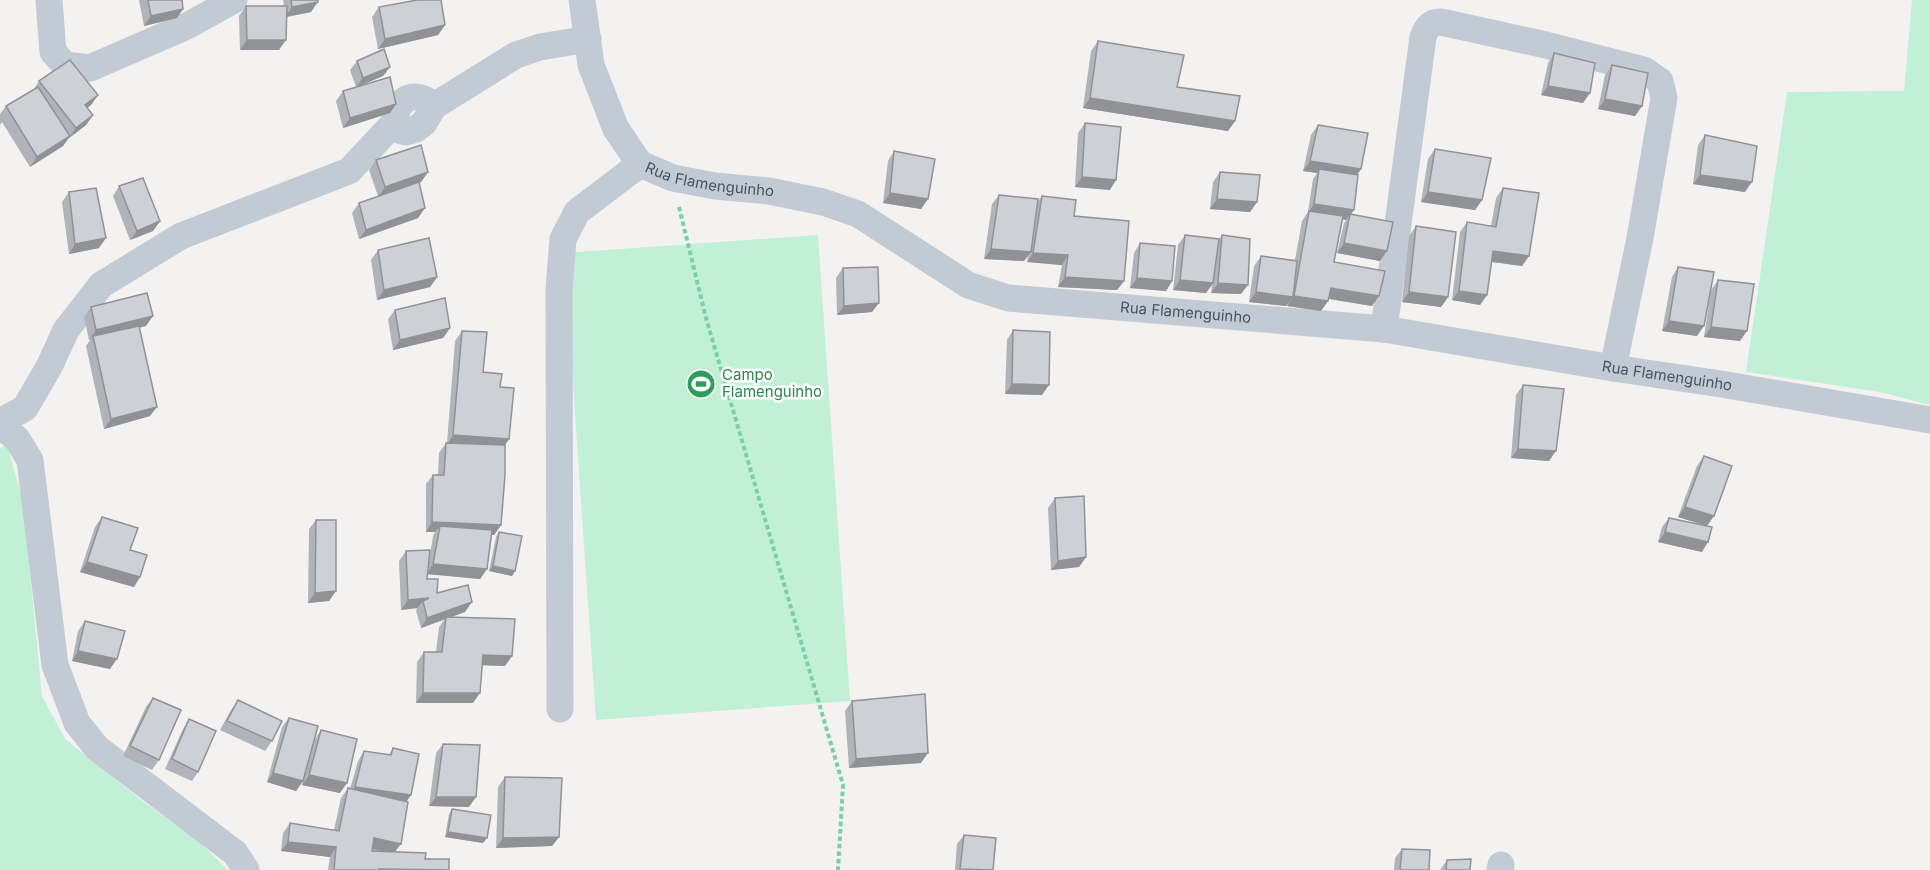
<svg xmlns="http://www.w3.org/2000/svg" width="1930" height="870" font-family="Inter,sans-serif">
<style>
.green{fill:#c1f0d7}
.lines{fill:none;stroke-linecap:round;stroke-linejoin:round}
.path{stroke:#78cfac;stroke-width:4;stroke-dasharray:4.5 3;stroke-linecap:butt}
.street{stroke:#c2cad3;stroke-width:27}
.wall{fill:#b0b3b9}
.shaded-wall{fill:#909296}
.building{fill:#cdd0d7;stroke:#909296;stroke-width:1.5}
.labels{text-anchor:middle;stroke-width:5;stroke-linejoin:round;paint-order:stroke}
.street-label{font-size:15px;fill:#49535f;stroke:#fff}
.leisure-label{font-size:15px;fill:#27864d;stroke:#fff;text-anchor:start}
</style>
<rect width="100%" height="100%" fill="#f4f2f1"/>
<g class="green">
<polygon points="1912,0 1930,0 1930,405 1880,392 1746,372 1787,92 1904,91"/>
<polygon points="818,235 850,701 596,720 564,253"/>
<polygon points="7,445 23,501 42,696 65,739 141,800 197,840 228,870 0,870 0,448"/>
</g>
<g class="lines">
<polyline class="path" points="679,207 706,318 843,785 838,870"/>
<g class="street">
<polyline points="49,0 53,52 65,65 90,68 187,26 234,0"/>
<path id="s1" d="M582,0L591,65L616,129L640,164L673,178L715,186L769,191L823,202L858,214L968,285L1008,298L1384,329L1613,368L1721,384L1930,420"/>
<path d="M434,106C413,85 388,104 398,130L406,132L416,129L424,123L434,106L516,55L540,47L588,39"/>
<path d="M1384,329L1423,37C1427,27 1430,22 1441,22L1546,45L1644,70L1660,81L1664,98L1640,238L1613,368"/>
<polyline points="0,422 25,408 49,367 66,330 101,285 181,236 349,171 395,122"/>
<polyline points="0,425 17,439 30,460 55,665 77,723 97,748 235,853 246,870"/>
<polyline points="560,709 559,289 563,239 577,212 640,164"/>
<polyline points="1500,870 1501,865"/>
</g>
</g>
<g class="wall">
<polygon points="139,0 182,0 183,9 177,18 144,26"/>
<polygon points="283,0 318,0 311,12 287,17 279,50 240,50 239,16 246,6 284,6"/>
<polygon points="379,7 445,25 438,35 378,49 372,17"/>
<polygon points="1098,41 1177,87 1235,121 1228,131 1083,108 1091,51"/>
<polygon points="1554,53 1583,103 1541,95 1548,63"/>
<polygon points="357,61 390,67 383,76 358,87 396,104 390,113 343,128 336,101 343,91 356,87 350,70"/>
<polygon points="1612,65 1642,106 1635,116 1598,109 1605,75"/>
<polygon points="39,81 98,95 91,105 87,108 93,115 86,125 69,138 63,146 30,167 2,122 0,125 0,114 6,106 34,89"/>
<polygon points="1085,123 1110,190 1075,187 1078,133"/>
<polygon points="1318,125 1361,169 1357,175 1352,214 1380,261 1337,253 1344,223 1346,220 1343,219 1334,262 1372,306 1329,299 1321,311 1287,306 1288,303 1286,306 1249,302 1254,266 1261,256 1295,260 1302,221 1308,212 1313,179 1317,173 1303,171 1311,135"/>
<polygon points="1705,135 1745,192 1693,184 1698,145"/>
<polygon points="1435,149 1482,200 1475,210 1421,202 1428,159"/>
<polygon points="894,151 928,199 921,209 883,203 888,161"/>
<polygon points="376,160 428,172 421,182 419,182 425,208 418,218 359,239 352,213 359,203 378,196 369,170"/>
<polygon points="1220,172 1257,202 1250,212 1210,209 1213,182"/>
<polygon points="119,186 160,221 153,231 130,240 113,196"/>
<polygon points="1503,188 1529,256 1522,266 1492,262 1487,295 1480,305 1452,300 1460,232 1467,222 1491,226 1496,198"/>
<polygon points="69,192 99,248 69,254 62,202"/>
<polygon points="999,195 1038,201 1042,196 1074,216 1124,281 1117,290 1058,287 1062,265 1027,262 1028,256 1024,261 984,259 992,204"/>
<polygon points="1416,226 1448,297 1441,307 1402,302 1409,236"/>
<polygon points="1185,235 1218,241 1222,235 1241,294 1211,293 1212,285 1206,293 1173,290 1178,245"/>
<polygon points="1140,243 1172,281 1166,291 1130,288 1134,253"/>
<polygon points="378,250 437,277 430,287 377,300 371,260"/>
<polygon points="1678,267 1697,336 1662,331 1672,277"/>
<polygon points="843,268 872,312 837,315 836,278"/>
<polygon points="1718,280 1740,341 1704,337 1711,290"/>
<polygon points="91,307 146,326 139,327 150,416 104,429 86,346 90,340 89,340 84,317"/>
<polygon points="395,310 450,328 443,338 393,350 388,319"/>
<polygon points="1013,330 1042,395 1005,394 1007,340"/>
<polygon points="462,331 483,372 500,387 509,439 505,445 501,525 494,535 492,535 487,569 480,579 427,574 427,579 437,593 465,612 449,617 512,656 505,666 482,665 473,703 416,703 417,662 424,652 436,652 439,627 445,619 421,628 416,611 417,608 401,610 399,561 406,551 429,562 433,536 435,532 426,532 426,484 433,475 438,475 439,453 446,443 447,443 455,341"/>
<polygon points="1523,385 1549,461 1511,458 1516,395"/>
<polygon points="1704,456 1714,516 1707,525 1702,552 1658,542 1662,527 1669,518 1704,525 1678,517 1697,466"/>
<polygon points="1055,498 1086,557 1079,567 1051,570 1048,508"/>
<polygon points="102,517 130,550 134,587 80,572 95,527"/>
<polygon points="316,520 336,591 329,601 308,603 309,529"/>
<polygon points="499,532 515,571 512,576 489,571 496,537"/>
<polygon points="85,621 110,669 72,661 78,631"/>
<polygon points="153,698 159,760 152,770 123,756 146,707"/>
<polygon points="238,700 272,741 265,751 220,730 231,710"/>
<polygon points="852,701 921,763 849,768 845,711"/>
<polygon points="289,718 315,739 321,730 340,793 302,785 303,781 296,791 267,782 282,727"/>
<polygon points="189,719 198,772 192,781 165,769 183,729"/>
<polygon points="443,744 469,807 429,806 436,753"/>
<polygon points="393,748 411,795 406,802 395,852 425,859 449,870 328,870 330,857 281,851 283,833 290,823 334,830 341,798 348,788 350,789 358,761 364,751 389,755"/>
<polygon points="505,777 559,837 552,846 496,848 498,787"/>
<polygon points="452,809 483,843 445,837 449,814"/>
<polygon points="964,835 993,870 955,870 957,844"/>
<polygon points="1402,849 1429,870 1394,870 1395,858"/>
<polygon points="1447,860 1470,870 1440,870"/>
</g>
<g class="shaded-wall">
<polygon points="318,2 311,12 285,17 292,7"/>
<polygon points="183,9 177,18 144,26 151,16"/>
<polygon points="445,25 438,35 378,49 385,39"/>
<polygon points="247,40 286,40 279,50 240,50"/>
<polygon points="390,67 383,76 356,87 363,78"/>
<polygon points="1548,86 1590,93 1583,103 1541,95"/>
<polygon points="98,95 91,105 78,115 85,105"/>
<polygon points="1090,98 1235,121 1228,131 1083,108"/>
<polygon points="1605,99 1642,106 1635,116 1598,109"/>
<polygon points="396,104 390,113 343,128 350,118"/>
<polygon points="93,115 86,125 69,138 76,128"/>
<polygon points="70,136 63,146 30,167 37,157"/>
<polygon points="1310,161 1361,169 1354,179 1319,169 1317,173 1303,171"/>
<polygon points="428,172 421,182 378,197 385,187"/>
<polygon points="1700,175 1752,182 1745,192 1693,184"/>
<polygon points="1082,177 1116,180 1110,190 1075,187"/>
<polygon points="1428,192 1482,200 1475,210 1421,202"/>
<polygon points="890,193 928,199 921,209 883,203"/>
<polygon points="1217,199 1257,202 1250,212 1210,209"/>
<polygon points="1314,204 1354,210 1346,220 1307,214"/>
<polygon points="425,208 418,218 359,239 366,230"/>
<polygon points="160,221 153,231 130,240 137,231"/>
<polygon points="106,238 99,248 69,254 75,244"/>
<polygon points="1344,243 1387,251 1380,261 1337,253"/>
<polygon points="991,249 1031,252 1024,261 984,259"/>
<polygon points="1493,251 1529,256 1522,266 1486,261"/>
<polygon points="1033,253 1068,255 1062,265 1027,262"/>
<polygon points="437,277 430,287 377,300 384,290"/>
<polygon points="1065,277 1124,281 1117,290 1058,287"/>
<polygon points="1137,278 1172,281 1166,291 1130,288"/>
<polygon points="1180,280 1213,283 1206,293 1173,290"/>
<polygon points="1218,283 1248,285 1241,294 1211,293"/>
<polygon points="1331,288 1379,296 1372,306 1324,298"/>
<polygon points="1459,291 1487,295 1480,305 1452,300"/>
<polygon points="1256,292 1293,297 1286,306 1249,302"/>
<polygon points="1409,292 1448,297 1441,307 1402,302"/>
<polygon points="1294,296 1328,301 1321,311 1287,306"/>
<polygon points="879,303 872,312 837,315 844,306"/>
<polygon points="153,316 146,326 94,339 93,336 89,340 96,330"/>
<polygon points="1669,321 1704,326 1697,336 1662,331"/>
<polygon points="1711,327 1747,331 1740,341 1704,337"/>
<polygon points="450,328 443,338 393,350 400,340"/>
<polygon points="1012,384 1049,385 1042,395 1005,394"/>
<polygon points="157,407 150,416 104,429 111,419"/>
<polygon points="453,435 509,439 502,449 447,445"/>
<polygon points="1518,449 1556,451 1549,461 1511,458"/>
<polygon points="1685,507 1714,516 1707,526 1678,517"/>
<polygon points="432,522 501,525 494,535 439,533 440,526 435,532 426,532"/>
<polygon points="1665,532 1708,542 1702,552 1658,542"/>
<polygon points="1086,557 1079,567 1051,570 1058,561"/>
<polygon points="87,562 140,577 134,587 80,572"/>
<polygon points="433,564 487,569 480,579 427,574"/>
<polygon points="493,566 515,571 512,576 489,571"/>
<polygon points="336,591 329,601 308,603 315,593"/>
<polygon points="429,598 423,601 417,608 401,610 408,600"/>
<polygon points="472,602 465,612 421,628 427,618"/>
<polygon points="78,651 117,659 110,669 72,661"/>
<polygon points="483,655 512,656 505,666 476,665"/>
<polygon points="423,693 480,693 473,703 416,703"/>
<polygon points="928,753 921,763 849,768 856,759"/>
<polygon points="273,773 303,781 296,791 267,782"/>
<polygon points="309,775 347,783 340,793 302,785"/>
<polygon points="355,787 411,795 404,805 348,796"/>
<polygon points="436,797 476,797 469,807 429,806"/>
<polygon points="448,832 487,838 483,843 445,837"/>
<polygon points="559,837 552,846 496,848 503,838"/>
<polygon points="374,838 401,844 394,853 367,848"/>
<polygon points="288,842 336,847 330,857 281,851"/>
<polygon points="379,869 420,870 379,870"/>
</g>
<g class="building">
<polygon points="148,0 182,0 183,9 151,16"/>
<polygon points="291,0 318,0 318,2 292,7"/>
<polygon points="417,0 441,0 445,25 385,39 379,7"/>
<polygon points="246,6 287,6 286,40 247,40"/>
<polygon points="1098,41 1184,55 1177,87 1240,96 1235,121 1090,98"/>
<polygon points="384,49 390,67 363,78 357,61"/>
<polygon points="1554,53 1595,63 1590,93 1548,86"/>
<polygon points="70,60 98,95 85,105 93,115 76,128 39,81"/>
<polygon points="1612,65 1648,73 1642,106 1605,99"/>
<polygon points="390,77 396,104 350,118 343,91"/>
<polygon points="38,87 70,136 37,157 6,106"/>
<polygon points="1085,123 1121,127 1116,180 1082,177"/>
<polygon points="1318,125 1368,133 1361,169 1310,161"/>
<polygon points="1705,135 1757,146 1752,182 1700,175"/>
<polygon points="421,145 428,172 385,187 376,160"/>
<polygon points="1435,149 1491,158 1482,200 1428,192"/>
<polygon points="894,151 935,159 928,199 890,193"/>
<polygon points="1319,169 1358,175 1354,210 1314,204"/>
<polygon points="1220,172 1260,175 1257,202 1217,199"/>
<polygon points="143,178 160,221 137,231 119,186"/>
<polygon points="419,182 425,208 366,230 359,203"/>
<polygon points="96,188 106,238 75,244 69,192"/>
<polygon points="1503,188 1539,193 1529,256 1493,251 1487,295 1459,291 1467,222 1496,227"/>
<polygon points="999,195 1038,199 1031,252 991,249"/>
<polygon points="1042,196 1076,200 1074,216 1129,221 1124,281 1065,277 1068,255 1033,253"/>
<polygon points="1309,211 1343,216 1334,262 1385,271 1379,296 1331,288 1328,301 1294,296"/>
<polygon points="1350,214 1393,222 1387,251 1344,243"/>
<polygon points="1416,226 1456,232 1448,297 1409,292"/>
<polygon points="1185,235 1219,239 1213,283 1180,280"/>
<polygon points="1222,235 1250,239 1248,285 1218,283"/>
<polygon points="429,238 437,277 384,290 378,250"/>
<polygon points="1140,243 1175,246 1172,281 1137,278"/>
<polygon points="1261,256 1297,261 1293,297 1256,292"/>
<polygon points="878,267 879,303 844,306 843,268"/>
<polygon points="1678,267 1714,272 1704,326 1669,321"/>
<polygon points="1718,280 1754,284 1747,331 1711,327"/>
<polygon points="147,293 153,316 96,330 91,307"/>
<polygon points="445,298 450,328 400,340 395,310"/>
<polygon points="139,326 157,407 111,419 93,336"/>
<polygon points="1013,330 1050,332 1049,385 1012,384"/>
<polygon points="462,331 487,332 483,372 502,374 500,387 514,388 509,439 453,435"/>
<polygon points="1523,385 1564,389 1556,451 1518,449"/>
<polygon points="446,443 505,445 505,475 501,525 432,522 433,475 444,475"/>
<polygon points="1704,456 1732,466 1714,516 1685,507"/>
<polygon points="1084,496 1086,557 1058,561 1055,498"/>
<polygon points="102,517 138,528 130,550 147,555 140,577 87,562"/>
<polygon points="1669,518 1712,527 1708,542 1665,532"/>
<polygon points="316,520 336,520 336,591 315,593"/>
<polygon points="440,526 492,530 487,569 433,564"/>
<polygon points="499,532 522,536 515,571 493,566"/>
<polygon points="430,550 427,579 438,579 437,593 468,585 472,602 427,618 423,601 429,598 408,600 406,551"/>
<polygon points="446,617 515,619 512,656 483,655 480,693 423,693 424,652 442,652"/>
<polygon points="85,621 125,631 117,659 78,651"/>
<polygon points="925,694 928,753 856,759 852,701"/>
<polygon points="153,698 181,710 159,760 130,746"/>
<polygon points="238,700 282,721 272,741 227,721"/>
<polygon points="289,718 318,726 303,781 273,773"/>
<polygon points="189,719 216,731 198,772 172,759"/>
<polygon points="321,730 357,739 347,783 309,775"/>
<polygon points="443,744 480,745 476,797 436,797"/>
<polygon points="393,748 419,754 411,795 355,787 364,751 391,755"/>
<polygon points="505,777 562,778 559,837 503,838"/>
<polygon points="348,788 408,802 401,844 374,838 372,851 426,853 425,859 449,859 449,870 379,869 379,870 334,870 336,847 288,842 290,823 339,831"/>
<polygon points="452,809 491,815 487,838 448,832"/>
<polygon points="964,835 996,838 993,870 960,869"/>
<polygon points="1402,849 1430,850 1429,870 1400,870"/>
<polygon points="1471,859 1470,870 1446,870 1447,860"/>
</g>
<defs>
<g id="stadium-disc" transform="scale(1.5)"><circle r="9.5" fill="#2e9e5b" stroke="#fff"/><path d="M0-5a6.5 5 0 1 0 0 10a6.5 5 0 1 0 0-10ZM-3.5-1.8h7v3.6h-7Z" fill="#fff"/></g>
</defs>
<g fill-rule="evenodd">
<use href="#stadium-disc" x="701" y="384"/>
</g>
<g class="labels">
<g class="street-label">
<text dy="5" stroke="none"><textPath href="#s1" startOffset="249">Rua Flamenguinho</textPath></text>
<text dy="5" stroke="none"><textPath href="#s1" startOffset="753">Rua Flamenguinho</textPath></text>
<text dy="5" stroke="none"><textPath href="#s1" startOffset="1239">Rua Flamenguinho</textPath></text>
</g>
<g class="leisure-label">
<text x="722" y="380">Campo<tspan x="722" dy="17">Flamenguinho</tspan></text>
</g>
</g>
</svg>
